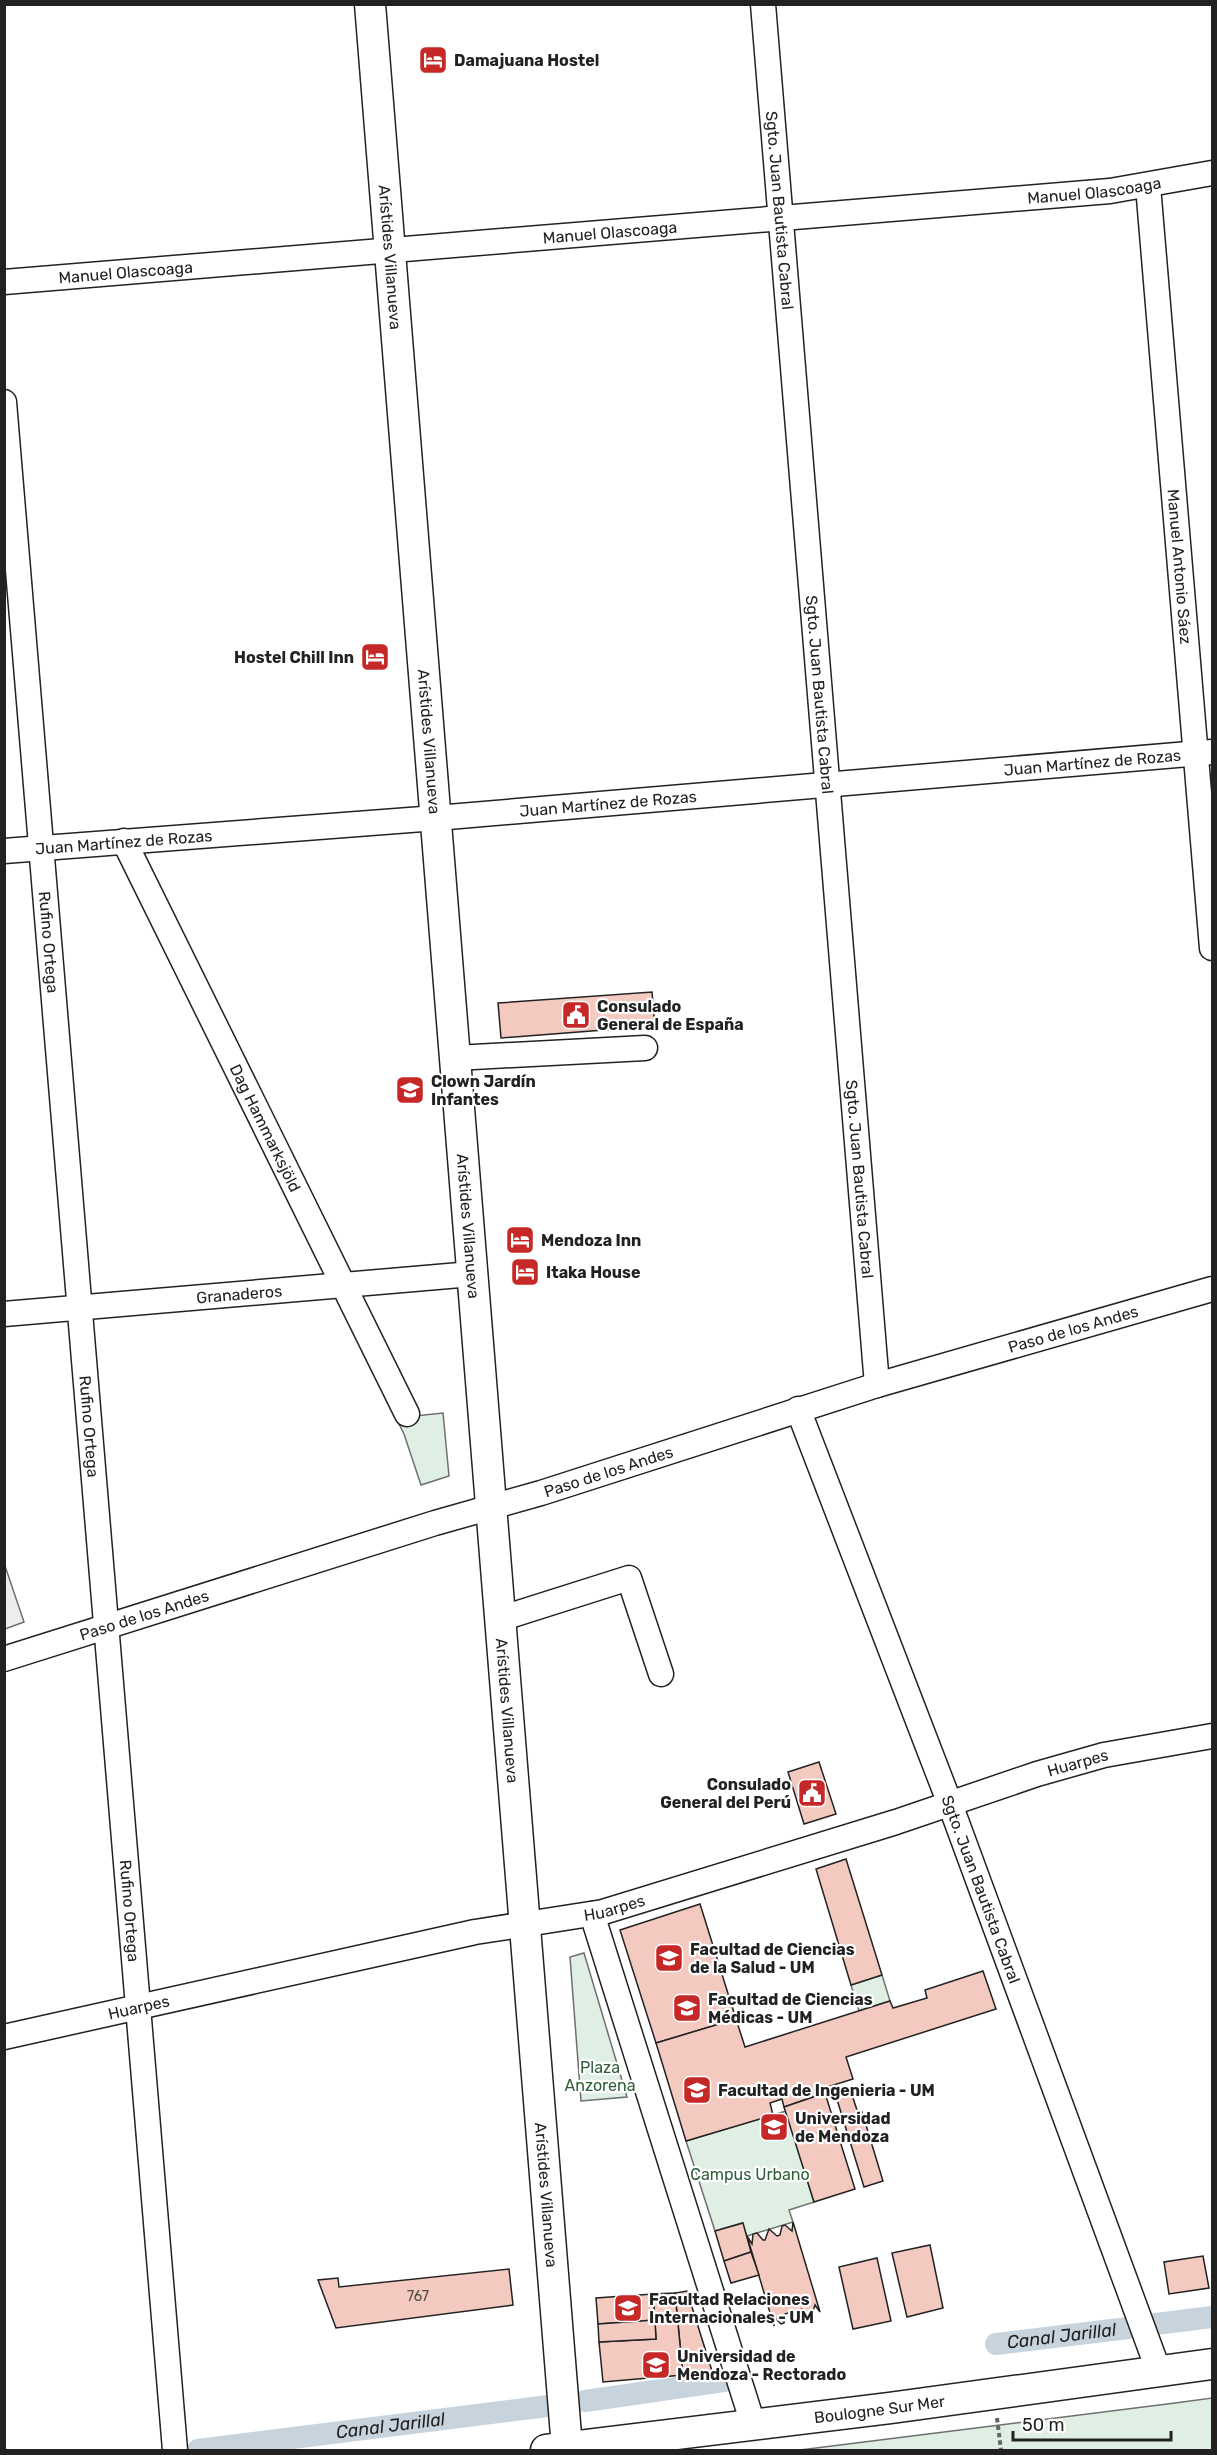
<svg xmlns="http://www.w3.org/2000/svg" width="1217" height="2455" font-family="Rubik,sans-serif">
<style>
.green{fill:#e0efe3;stroke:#6f6f6f;stroke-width:1.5}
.parking{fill:#ededed;stroke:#6f6f6f;stroke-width:1.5}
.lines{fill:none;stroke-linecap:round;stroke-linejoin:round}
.canal{stroke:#c7d3dd;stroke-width:22}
.building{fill:#f3c9c0;stroke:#222;stroke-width:1.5}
.minor-casing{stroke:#222;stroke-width:27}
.major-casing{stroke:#222;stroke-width:33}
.path{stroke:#646464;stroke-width:4;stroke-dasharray:4.5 3;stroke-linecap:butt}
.minor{stroke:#fff;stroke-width:24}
.major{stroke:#fff;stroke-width:30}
.labels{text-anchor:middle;stroke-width:4.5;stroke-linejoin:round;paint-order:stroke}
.number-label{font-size:14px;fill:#564c4a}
.poi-label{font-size:16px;font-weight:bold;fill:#222;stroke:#fff;text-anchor:start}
.street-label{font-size:16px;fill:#222;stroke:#fff}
.park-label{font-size:16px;fill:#2f5e38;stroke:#fff}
.water-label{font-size:18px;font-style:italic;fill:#222;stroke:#fff}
</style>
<rect width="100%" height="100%" fill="#fff"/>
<g class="green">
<polygon points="443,1413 449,1476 421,1485 404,1434 396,1418"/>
<polygon points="584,1953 627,2097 581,2101 570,1957"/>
<polygon points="882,1975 890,2001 859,2011 851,1985"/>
<polygon points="786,2111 814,2202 789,2210 793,2222 747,2236 742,2223 715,2231 686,2141"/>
<polygon points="1212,2398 1212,2450 800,2450 1175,2403"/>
</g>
<polygon class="parking" points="4,1563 24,1622 5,1629 4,1629"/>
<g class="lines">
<g class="canal">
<polyline points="1156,2324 1212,2317"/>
<path id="s1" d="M996,2344L1128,2328"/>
<polyline points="585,2401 724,2381"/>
<path id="s2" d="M198,2450L548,2406"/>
</g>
</g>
<g class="building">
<polygon points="652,992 655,1026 501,1038 498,1003"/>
<polygon points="819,1762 836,1814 804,1824 788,1772"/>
<polygon points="846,1859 882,1975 851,1985 816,1869"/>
<polygon points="700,1904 736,2019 656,2043 620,1930"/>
<polygon points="983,1971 996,2009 846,2057 853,2079 824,2088 825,2093 784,2107 782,2099 770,2103 773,2115 686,2141 656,2043 736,2019 745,2047 890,2001 893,2008 927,1998 925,1990"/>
<polygon points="850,2089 858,2113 862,2112 883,2181 864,2187 835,2093"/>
<polygon points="825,2093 855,2189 814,2202 784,2107"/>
<polygon points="793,2222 820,2312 815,2305 812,2314 809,2315 802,2309 799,2310 798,2318 795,2319 788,2313 785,2314 784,2323 781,2324 774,2317 774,2326 747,2236 752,2244 753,2234 757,2233 763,2240 765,2240 769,2229 777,2236 780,2235 782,2226 785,2225 792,2231"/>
<polygon points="743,2223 751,2252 724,2261 715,2231"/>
<polygon points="930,2245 943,2308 907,2317 892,2253"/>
<polygon points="751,2252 759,2275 731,2283 724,2261"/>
<polygon points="1203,2256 1209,2288 1169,2294 1164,2262"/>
<polygon points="877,2258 891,2321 853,2329 839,2267"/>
<polygon points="509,2269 513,2305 336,2328 318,2280 338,2278 339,2287"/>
<polygon points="687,2291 712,2371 683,2375 675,2293"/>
<polygon points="675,2293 683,2375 603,2382 599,2342 656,2339 653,2294"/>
<polygon points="653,2294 655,2320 598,2324 596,2298"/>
<polygon points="655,2320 656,2339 599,2342 598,2324"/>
</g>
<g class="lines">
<g class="minor-casing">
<g id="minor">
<path id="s3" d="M763,4L877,1385"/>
<path id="s4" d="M1148,186L1212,948"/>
<path id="s5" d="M4,282L1110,191L1212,173"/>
<path id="s6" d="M4,402L175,2450"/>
<path id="s7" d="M124,841L407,1414"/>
<path id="s8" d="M4,851L436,818L1212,752"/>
<polyline points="455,1058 645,1048"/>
<path id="s9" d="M4,1314L472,1274"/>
<path id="s10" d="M798,1409L950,1804L1159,2372"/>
<polyline points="500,1619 629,1578 661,1674"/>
<path id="s11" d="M4,1659L435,1523L541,1493L877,1385L1212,1289"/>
<polyline points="592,1914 753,2424"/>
<path id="s12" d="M4,2037L475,1932L603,1912L896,1822L1037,1774L1104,1755L1212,1736"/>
</g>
</g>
<g class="major-casing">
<g id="major">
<path id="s13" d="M370,4L567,2448"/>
<path id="s14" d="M546,2450L890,2408L1212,2364"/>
</g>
</g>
<polyline class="path" points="997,2418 1001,2450"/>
<use href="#minor" class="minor"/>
<use href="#major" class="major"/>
</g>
<defs>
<g id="hotel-square" transform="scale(1.5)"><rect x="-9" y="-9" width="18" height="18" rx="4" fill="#c62828" stroke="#fff"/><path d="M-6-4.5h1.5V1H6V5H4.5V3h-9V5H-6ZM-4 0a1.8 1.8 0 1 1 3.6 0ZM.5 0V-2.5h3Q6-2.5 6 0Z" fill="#fff"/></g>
<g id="civic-square" transform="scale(1.5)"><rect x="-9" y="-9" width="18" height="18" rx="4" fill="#c62828" stroke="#fff"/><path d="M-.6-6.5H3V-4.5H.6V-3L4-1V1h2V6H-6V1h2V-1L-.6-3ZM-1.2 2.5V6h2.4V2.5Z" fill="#fff"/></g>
<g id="school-square" transform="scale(1.5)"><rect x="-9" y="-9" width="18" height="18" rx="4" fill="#c62828" stroke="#fff"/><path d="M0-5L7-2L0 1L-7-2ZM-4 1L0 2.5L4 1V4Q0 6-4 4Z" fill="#fff"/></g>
<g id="university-square" transform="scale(1.5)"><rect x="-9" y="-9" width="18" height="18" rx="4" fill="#c62828" stroke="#fff"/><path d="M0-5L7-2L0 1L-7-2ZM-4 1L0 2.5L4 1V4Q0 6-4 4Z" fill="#fff"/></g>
</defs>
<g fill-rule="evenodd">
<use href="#hotel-square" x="433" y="60"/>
<use href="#hotel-square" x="375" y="657"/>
<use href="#civic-square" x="576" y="1015"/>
<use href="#school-square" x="410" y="1090"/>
<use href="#hotel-square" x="520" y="1240"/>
<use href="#hotel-square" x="525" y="1272"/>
<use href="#civic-square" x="812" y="1793"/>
<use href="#university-square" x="669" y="1958"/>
<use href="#university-square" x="687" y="2008"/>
<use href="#university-square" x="697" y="2090"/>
<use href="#university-square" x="774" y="2127"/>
<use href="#university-square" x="628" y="2308"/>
<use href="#university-square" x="656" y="2365"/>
</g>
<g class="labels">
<g class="number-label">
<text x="418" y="2301">767</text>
</g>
<g class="poi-label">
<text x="454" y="66">Damajuana Hostel</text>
<text x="354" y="663" text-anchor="end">Hostel Chill Inn</text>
<text x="597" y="1012">Consulado<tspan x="597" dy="18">General de España</tspan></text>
<text x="431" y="1087">Clown Jardín<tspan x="431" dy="18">Infantes</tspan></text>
<text x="541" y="1246">Mendoza Inn</text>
<text x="546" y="1278">Itaka House</text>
<text x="791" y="1790" text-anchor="end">Consulado<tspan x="791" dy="18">General del Perú</tspan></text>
<text x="690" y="1955">Facultad de Ciencias<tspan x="690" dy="18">de la Salud - UM</tspan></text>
<text x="708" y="2005">Facultad de Ciencias<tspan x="708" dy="18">Médicas - UM</tspan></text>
<text x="718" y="2096">Facultad de Ingenieria - UM</text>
<text x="795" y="2124">Universidad<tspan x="795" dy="18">de Mendoza</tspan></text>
<text x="649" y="2305">Facultad Relaciones<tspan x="649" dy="18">Internacionales - UM</tspan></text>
<text x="677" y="2362">Universidad de<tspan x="677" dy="18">Mendoza - Rectorado</tspan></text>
</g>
<g class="street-label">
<text dy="6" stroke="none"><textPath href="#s5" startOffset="1094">Manuel Olascoaga</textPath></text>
<text dy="6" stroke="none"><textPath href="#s3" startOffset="207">Sgto. Juan Bautista Cabral</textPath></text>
<text dy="6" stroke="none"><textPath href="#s5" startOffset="608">Manuel Olascoaga</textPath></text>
<text dy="6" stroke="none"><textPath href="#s13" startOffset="254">Arístides Villanueva</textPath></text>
<text dy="6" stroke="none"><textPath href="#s5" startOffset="122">Manuel Olascoaga</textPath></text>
<text dy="6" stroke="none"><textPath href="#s4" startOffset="382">Manuel Antonio Sáez</textPath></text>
<text dy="6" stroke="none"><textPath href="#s3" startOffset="693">Sgto. Juan Bautista Cabral</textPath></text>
<text dy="6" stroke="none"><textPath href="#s13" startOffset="740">Arístides Villanueva</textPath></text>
<text dy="6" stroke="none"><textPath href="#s8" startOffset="1092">Juan Martínez de Rozas</textPath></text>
<text dy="6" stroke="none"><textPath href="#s8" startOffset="606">Juan Martínez de Rozas</textPath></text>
<text dy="6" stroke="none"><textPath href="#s8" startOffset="120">Juan Martínez de Rozas</textPath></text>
<text dy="6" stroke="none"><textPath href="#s6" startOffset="542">Rufino Ortega</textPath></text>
<text dy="6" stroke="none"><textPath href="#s7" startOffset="320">Dag Hammarksjöld</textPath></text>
<text dy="6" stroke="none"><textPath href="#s3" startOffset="1179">Sgto. Juan Bautista Cabral</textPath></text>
<text dy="6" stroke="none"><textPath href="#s13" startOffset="1226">Arístides Villanueva</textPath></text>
<text dy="6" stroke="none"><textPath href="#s9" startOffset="236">Granaderos</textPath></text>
<text dy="6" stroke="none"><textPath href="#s11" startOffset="1119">Paso de los Andes</textPath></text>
<text dy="6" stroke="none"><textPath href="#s6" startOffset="1028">Rufino Ortega</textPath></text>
<text dy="6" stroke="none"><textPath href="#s11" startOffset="633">Paso de los Andes</textPath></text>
<text dy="6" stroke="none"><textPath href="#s11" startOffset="147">Paso de los Andes</textPath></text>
<text dy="6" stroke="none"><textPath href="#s13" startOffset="1712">Arístides Villanueva</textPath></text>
<text dy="6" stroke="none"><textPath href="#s12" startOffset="1110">Huarpes</textPath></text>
<text dy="6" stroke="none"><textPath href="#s10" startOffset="514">Sgto. Juan Bautista Cabral</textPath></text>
<text dy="6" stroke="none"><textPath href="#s12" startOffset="624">Huarpes</textPath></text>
<text dy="6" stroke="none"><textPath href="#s6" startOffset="1514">Rufino Ortega</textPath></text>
<text dy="6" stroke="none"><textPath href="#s12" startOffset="138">Huarpes</textPath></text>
<text dy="6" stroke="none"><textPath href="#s13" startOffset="2198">Arístides Villanueva</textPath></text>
<text dy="6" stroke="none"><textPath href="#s14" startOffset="336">Boulogne Sur Mer</textPath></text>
</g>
<g class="park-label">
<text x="600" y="2073">Plaza<tspan x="600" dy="18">Anzorena</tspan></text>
<text x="750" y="2180">Campus Urbano</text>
</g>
<g class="water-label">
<text dy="6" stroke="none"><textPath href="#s1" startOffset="66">Canal Jarillal</textPath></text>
<text dy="6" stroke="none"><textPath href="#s2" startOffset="194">Canal Jarillal</textPath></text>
</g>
</g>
<rect width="1217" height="2455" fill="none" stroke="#222222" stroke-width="12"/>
<path d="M1013 2431v9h158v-9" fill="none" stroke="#222222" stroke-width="3"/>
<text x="1022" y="2431" font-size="18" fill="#222222" stroke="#ffffff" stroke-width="4.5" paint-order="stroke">50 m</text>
</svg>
